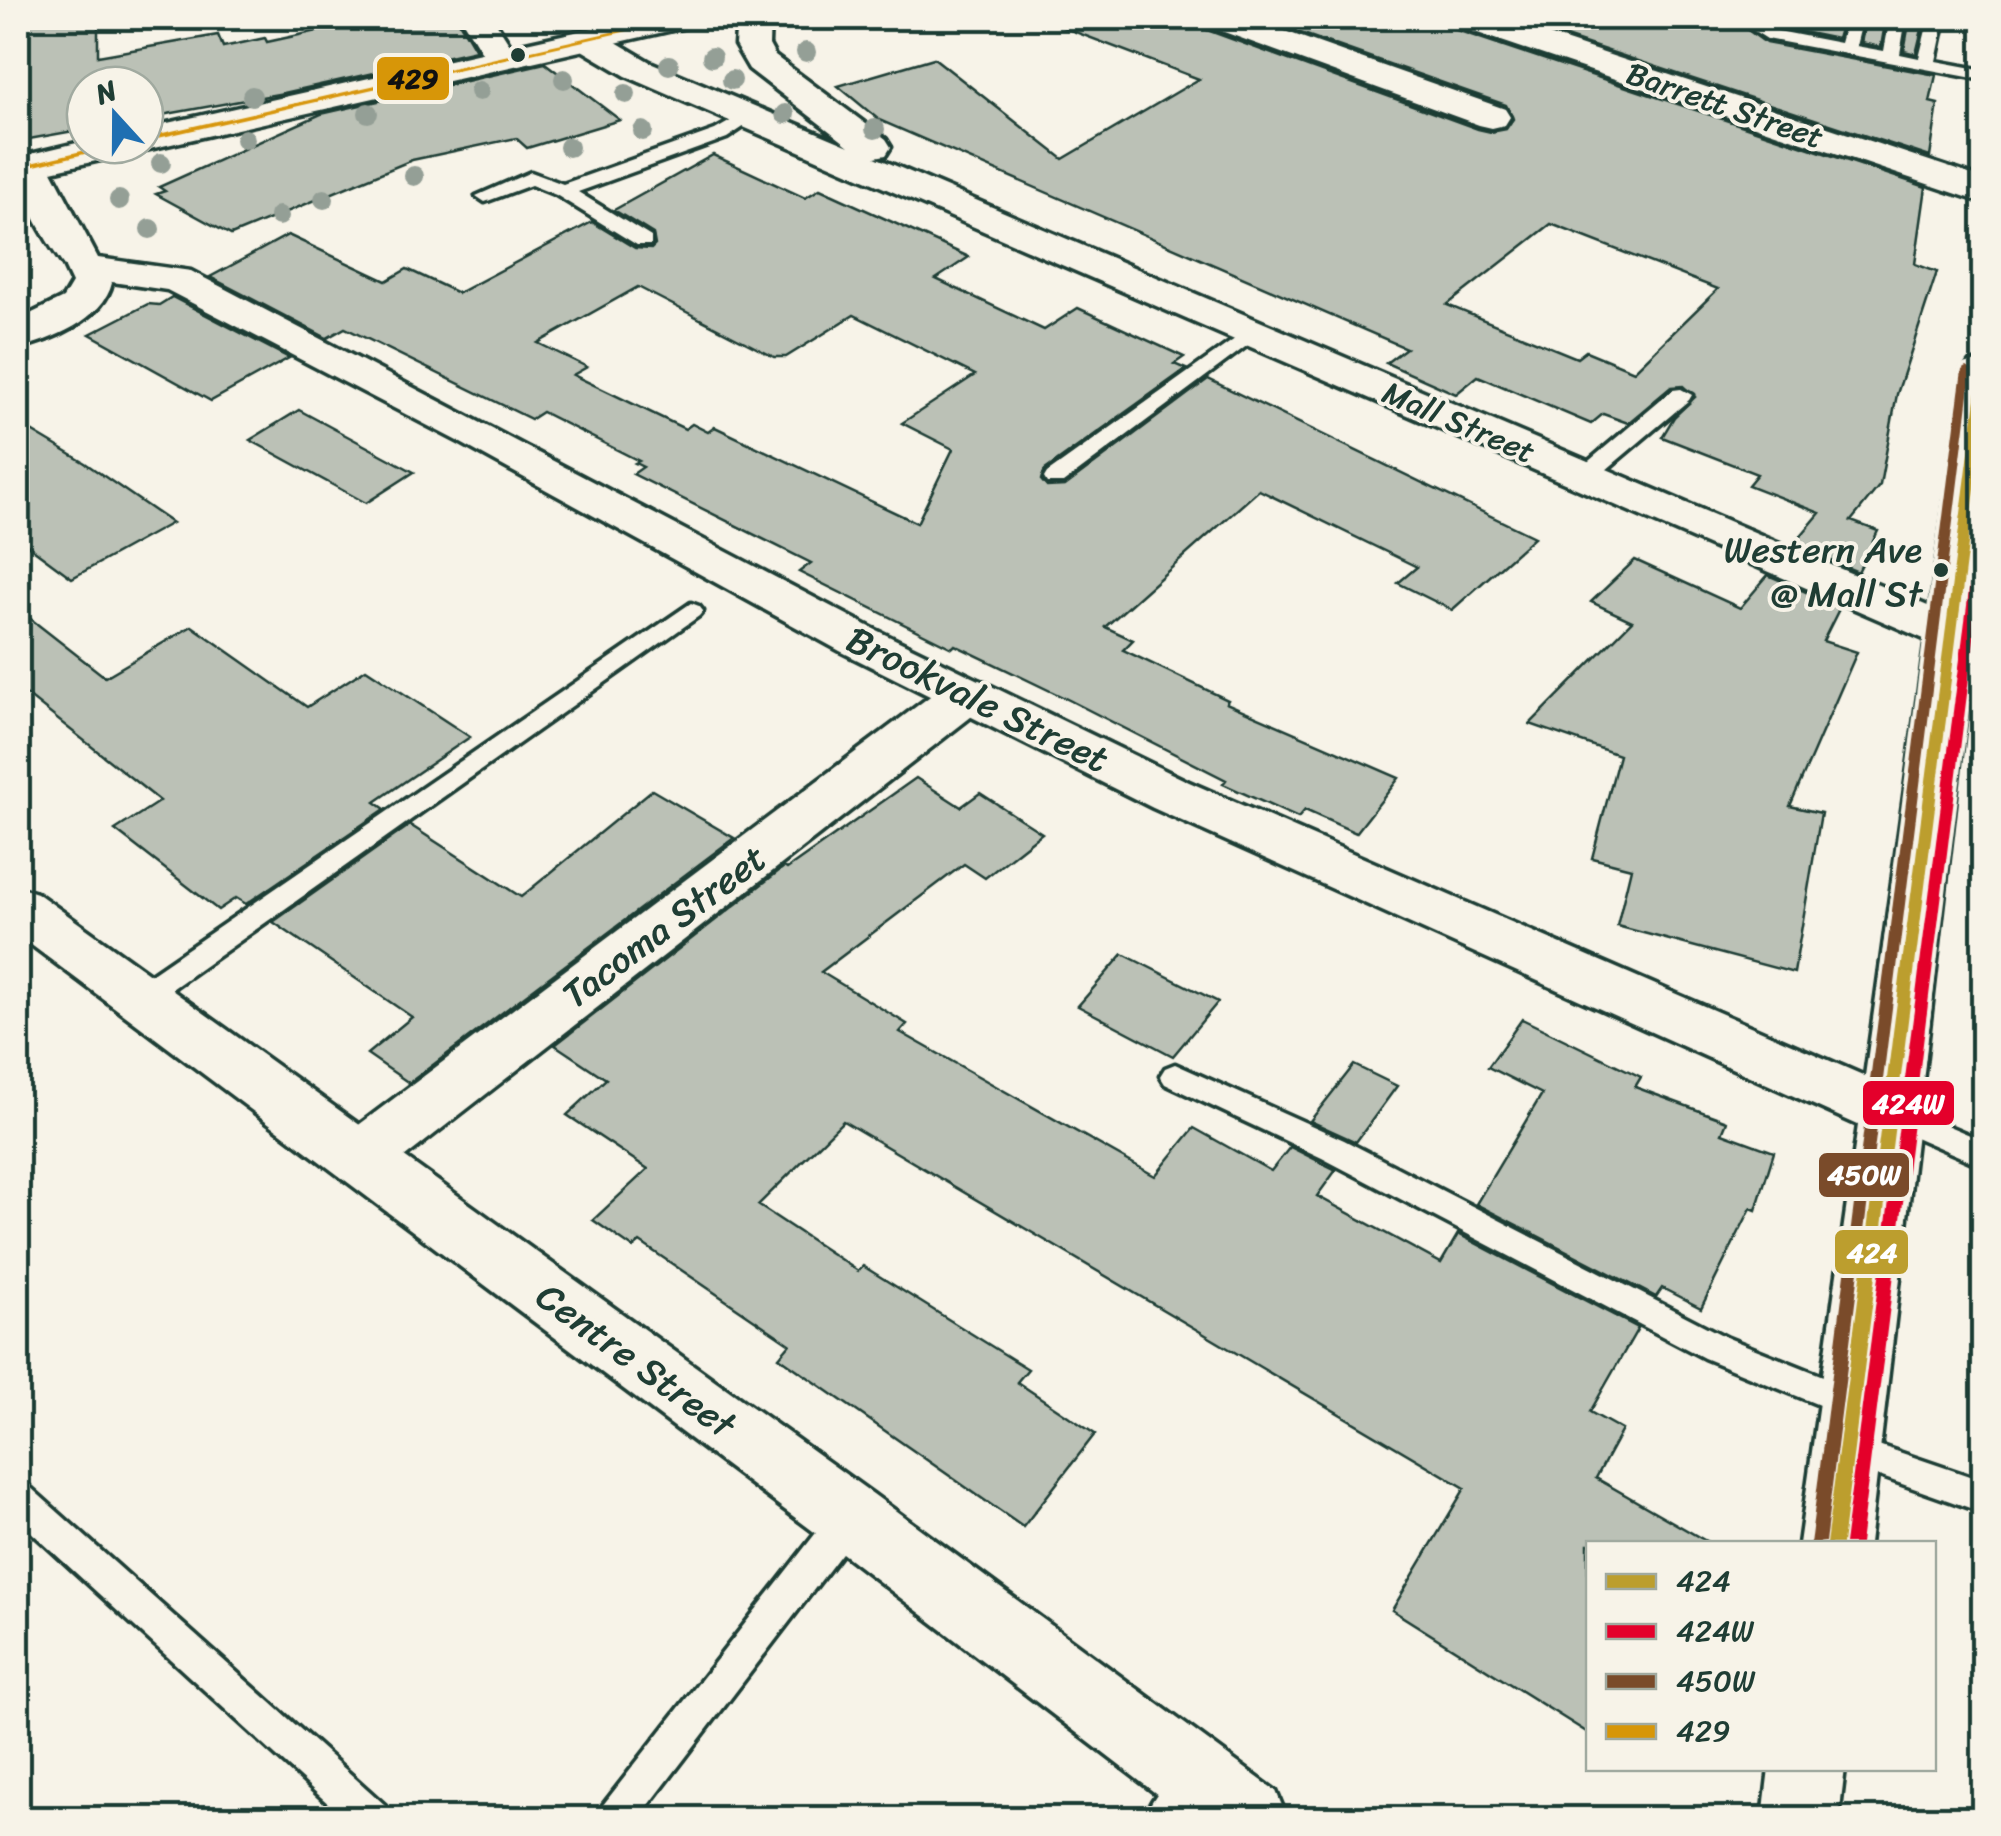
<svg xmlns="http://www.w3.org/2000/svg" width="2001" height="1836" font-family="Sriracha,sans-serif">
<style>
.building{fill:#bbc1b6;stroke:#1f3d34;stroke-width:2.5;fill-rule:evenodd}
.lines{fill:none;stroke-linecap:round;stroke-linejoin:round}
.service-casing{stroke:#1f3d34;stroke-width:7}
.minor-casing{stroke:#1f3d34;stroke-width:7}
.secondary-casing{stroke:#1f3d34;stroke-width:7}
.primary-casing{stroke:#1f3d34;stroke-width:7}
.service{fill:#f7f3e8;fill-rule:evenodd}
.minor{fill:#f7f3e8;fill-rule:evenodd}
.secondary{fill:#f7f3e8;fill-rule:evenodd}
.primary{fill:#f7f3e8;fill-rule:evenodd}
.bus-1-casing{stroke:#f7f3e8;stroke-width:8}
.bus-2-casing{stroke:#f7f3e8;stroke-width:8}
.bus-3-casing{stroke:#f7f3e8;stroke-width:8}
.bus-4-casing{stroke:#f7f3e8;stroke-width:8}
.bus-1{fill:#bc9e2e;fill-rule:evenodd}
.bus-2{fill:#e4002b;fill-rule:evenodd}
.bus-3{fill:#7a4b2a;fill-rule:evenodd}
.bus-4{fill:#d79608;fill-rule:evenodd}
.tree{fill:#949f96}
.bus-dot{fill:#1f3d34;stroke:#f7f3e8;stroke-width:4}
.labels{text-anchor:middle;stroke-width:8;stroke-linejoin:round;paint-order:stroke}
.far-street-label{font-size:32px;fill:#1f3d34;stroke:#f7f3e8}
.bus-label{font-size:36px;fill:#1f3d34;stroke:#f7f3e8;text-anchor:end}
.street-label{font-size:38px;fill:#1f3d34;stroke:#f7f3e8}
.line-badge{stroke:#f7f3e8;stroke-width:4}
.badge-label{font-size:28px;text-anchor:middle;font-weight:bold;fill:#fff}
.pale-badge-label{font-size:28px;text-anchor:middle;font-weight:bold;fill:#111}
</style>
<rect width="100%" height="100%" fill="#f7f3e8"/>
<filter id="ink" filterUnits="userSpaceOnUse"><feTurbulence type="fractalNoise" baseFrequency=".01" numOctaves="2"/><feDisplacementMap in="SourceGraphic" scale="20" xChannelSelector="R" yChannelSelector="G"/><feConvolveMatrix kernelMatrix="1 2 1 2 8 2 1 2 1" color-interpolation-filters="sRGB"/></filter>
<g filter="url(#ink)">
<g class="building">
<polygon points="18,18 98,18 98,56 218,35 223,47 265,38 267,42 377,18 457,18 476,50 284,93 145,118 145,85 85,85 85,129 18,141"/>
<path d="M1050,18H1196L1204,29L1478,129L1491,132L1506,129L1513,119L1506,105L1258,18H1445L1453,29L1926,187L1915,264L1937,272L1897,394L1880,485L1851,521L1878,531L1858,572L1793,545L1820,513L1748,485L1757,474L1662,437L1674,417L1695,397L1683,386L1671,387L1628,423L1603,414L1591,424L1478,376L1456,394L1386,363L1406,348L879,120L838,86L934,58L1063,159L1199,79L1049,22ZM1551,224L1718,289L1634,371L1586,351L1577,358L1447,305Z"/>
<polygon points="1508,18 1731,18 1766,43 1936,75 1930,102 1938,104 1930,157"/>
<polygon points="1761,18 1843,18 1837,39 1779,27"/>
<polygon points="1866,18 1886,18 1881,47 1861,43"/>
<polygon points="1910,18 1924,21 1916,54 1904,51"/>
<polygon points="545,63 620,120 527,148 516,138 412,160 231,235 156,194 165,191 159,187 321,114"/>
<path d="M713,155L805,198L820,189L969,257L936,279L1044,330L1078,308L1184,357L1174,364L1186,369L1045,470L1041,480L1047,487L1065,486L1208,379L1534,537L1452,610L1398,583L1417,567L1259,490L1105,627L1133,640L1123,650L1228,700L1226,703L1399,778L1356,833L1305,810L1298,818L1223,784L1226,780L1069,700L955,645L952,648L799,572L811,563L633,474L643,467L635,463L639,461L542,412L531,419L345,328L327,338L210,277L288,235L386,281L407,269L458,293L592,222L635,248L651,249L655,245L653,234L614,210ZM638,287L774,357H786L854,315L975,375L902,423L953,449L917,523L715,427L708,432L692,424L685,429L573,375L587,367L538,343Z"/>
<polygon points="172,297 289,358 211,401 90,334 148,304 159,305"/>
<polygon points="299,410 414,472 366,503 250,440"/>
<polygon points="18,423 85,463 172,523 72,578 18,538"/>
<polygon points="1635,560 1740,608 1768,575 1840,607 1823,641 1857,652 1790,806 1821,813 1794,973 1617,926 1631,868 1592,858 1619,755 1530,724 1632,621 1591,602"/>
<polygon points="18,609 105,677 192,626 307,707 366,669 470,737 375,802 385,809 246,904 236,898 218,910 115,830 160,801 18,688"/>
<polygon points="916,778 961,807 980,793 1042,833 985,878 964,864 821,972 907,1024 900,1032 1155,1176 1194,1128 1271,1171 1290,1147 1336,1170 1317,1196 1441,1263 1458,1234 1638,1328 1590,1412 1622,1430 1596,1478 1711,1544 1588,1544 1588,1733 1392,1610 1465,1488 843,1121 758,1205 858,1271 863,1266 1028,1369 1017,1382 1095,1434 1023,1527 779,1357 790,1344 640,1242 633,1248 593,1220 648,1169 567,1115 606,1079 555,1045 784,867 787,869"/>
<polygon points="652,790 734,838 409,1083 367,1054 412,1017 273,922 410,825 521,897"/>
<polygon points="1123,954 1218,1002 1173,1056 1078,1006"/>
<polygon points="1522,1019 1641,1077 1635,1087 1727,1121 1722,1133 1774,1152 1756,1210 1751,1208 1701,1308 1662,1288 1656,1297 1476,1204 1542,1094 1488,1067"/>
<polygon points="1354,1065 1397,1086 1356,1142 1310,1121"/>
</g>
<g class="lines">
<g class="service-casing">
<g id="service">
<polygon points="1734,18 1754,18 1778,31 1840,43 1847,18 1863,18 1856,46 1884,51 1890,18 1906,18 1900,54 1919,58 1929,18 1945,18 1936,61 1984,70 1984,80 1767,39"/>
<polygon points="748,111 757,116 754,120 727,138 578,192 651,237 651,245 637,245 556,195 531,185 485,202 476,196 531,172 563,184 715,130"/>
<polygon points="1253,326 1263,332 1260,336 1063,483 1047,483 1044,478 1047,473"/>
<polygon points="1681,389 1692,395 1689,400 1593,481 1577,481 1574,476 1577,471 1673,390"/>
<polygon points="691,603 699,606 703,611 699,616 152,1003 142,1006 132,1003 128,995 132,987"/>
<polygon points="1175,1064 1344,1140 1728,1338 1863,1392 1868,1403 1863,1414 1851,1418 1704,1358 1322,1158 1165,1084 1160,1076 1165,1068"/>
<polygon points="1887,1100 1984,1141 1984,1167 1876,1120 1872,1112 1876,1104"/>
<polygon points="1846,1434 1984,1481 1984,1513 1834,1460 1829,1449 1834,1438"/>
<polygon points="18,1482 30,1487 385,1805 391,1818 344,1818 18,1520"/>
<polygon points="849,1501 861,1506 866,1517 861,1528 639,1818 597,1818 603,1805 837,1506"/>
<path d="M1195,1761L1208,1767L1214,1780L1208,1793L1187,1818H1144C1152,1796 1173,1770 1195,1761Z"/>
</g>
</g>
<g class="minor-casing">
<g id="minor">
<polygon points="461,18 493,18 518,57 513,64 501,67 489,64"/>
<polygon points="737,18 770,18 769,45 775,56 886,139 891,147 886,155 875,157 1984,630 1984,665 626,76 575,46 570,39 575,32 587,29 599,32 650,62 849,146 749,69 735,45"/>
<polygon points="1200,18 1248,18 1505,109 1510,117 1505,125 1492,128 1479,125 1205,25"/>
<polygon points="1449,18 1498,18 1984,179 1984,203 1454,25"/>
<path d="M85,256L99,260L112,283C104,319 50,341 18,348V320L63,298L72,283L65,268L71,260Z"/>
<polygon points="967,677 985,682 992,694 985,706 382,1175 361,1182 340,1175 331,1157 340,1139 949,682"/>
</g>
</g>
<g class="secondary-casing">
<g id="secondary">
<polygon points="638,18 698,18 693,25 681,28 145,150 135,147 131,153 30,176 18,173 18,157 85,141 85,145 145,145 145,128"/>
<polygon points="18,887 37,893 873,1494 1276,1791 1287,1818 1188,1818 825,1540 18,935"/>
</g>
</g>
<g class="primary-casing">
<g id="primary">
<path d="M30,154L43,157L49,165L98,258L191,271L874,629L1189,782L1865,1076L1963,372L1969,363L1984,360V557L1869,1544H1799L1858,1125L1153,808L840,651L461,443L167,290L71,276C47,242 18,200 18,157Z"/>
<polygon points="1769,1768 1845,1768 1839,1818 1763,1818"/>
</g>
</g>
<use href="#service" class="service"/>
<use href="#minor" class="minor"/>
<use href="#secondary" class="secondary"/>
<use href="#primary" class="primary"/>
<g class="bus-1-casing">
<polygon id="bus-1" points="1984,373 1984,418 1842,1544 1826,1544 1979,376"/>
</g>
<g class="bus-2-casing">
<polygon id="bus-2" points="1984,511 1984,559 1860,1544 1844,1544 1979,514"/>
</g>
<g class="bus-3-casing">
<polygon id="bus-3" points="1967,367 1972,370 1825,1542 1810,1544 1962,370"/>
</g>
<g class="bus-4-casing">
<g id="bus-4">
<polygon points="673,18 685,18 145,141 145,137"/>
<polygon points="107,145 122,145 18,170 18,166"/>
</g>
</g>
<use href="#bus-1" class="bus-1"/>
<use href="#bus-2" class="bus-2"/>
<use href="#bus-3" class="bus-3"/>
<use href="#bus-4" class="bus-4"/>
</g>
<g class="tree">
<circle cx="806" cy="52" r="10"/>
<circle cx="712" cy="57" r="10"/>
<circle cx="669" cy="65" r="10"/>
<circle cx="564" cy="79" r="10"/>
<circle cx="732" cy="80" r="10"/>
<circle cx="479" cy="91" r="10"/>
<circle cx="626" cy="94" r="10"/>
<circle cx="252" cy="96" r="10"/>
<circle cx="368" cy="113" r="10"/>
<circle cx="785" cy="114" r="10"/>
<circle cx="875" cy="129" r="10"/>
<circle cx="643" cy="131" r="10"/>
<circle cx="245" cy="139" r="10"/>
<circle cx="569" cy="147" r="10"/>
<circle cx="161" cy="163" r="10"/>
<circle cx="414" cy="176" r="10"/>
<circle cx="324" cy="199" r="10"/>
<circle cx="119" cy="200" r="10"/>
<circle cx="279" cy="216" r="10"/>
<circle cx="150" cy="229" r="10"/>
</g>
</g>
<g class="bus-dot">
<circle cx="518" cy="55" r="9"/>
<circle cx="1941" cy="570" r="9"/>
</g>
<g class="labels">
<g class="far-street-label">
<text transform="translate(1725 105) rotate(19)" y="11">Barrett Street</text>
<text transform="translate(1459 422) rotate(23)" y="11">Mall Street</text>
</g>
<g class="bus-label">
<text x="1922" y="562">Western Ave<tspan x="1922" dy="44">@ Mall St</tspan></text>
</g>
<g class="street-label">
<text transform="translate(978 699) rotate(26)" y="13">Brookvale Street</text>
<text transform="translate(664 926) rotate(-37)" y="13">Tacoma Street</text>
<text transform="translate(636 1360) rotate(36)" y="13">Centre Street</text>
</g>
</g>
<g class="line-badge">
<rect x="375" y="55" width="76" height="47" rx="10" fill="#d79608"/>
<rect x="1861" y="1079" width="95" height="48" rx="10" fill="#e4002b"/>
<rect x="1817" y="1151" width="94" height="48" rx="10" fill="#7a4b2a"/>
<rect x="1833" y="1228" width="77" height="48" rx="10" fill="#bc9e2e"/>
</g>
<g class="badge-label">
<text x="1908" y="1113">424W</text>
<text x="1864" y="1184">450W</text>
<text x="1872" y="1262">424</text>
</g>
<g class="pale-badge-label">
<text x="413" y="88">429</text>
</g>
<rect width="2001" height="1836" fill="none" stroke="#f7f3e8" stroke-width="60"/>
<rect x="30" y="30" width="1941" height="1776" fill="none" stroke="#1f3d34" stroke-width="4" filter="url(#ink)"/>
<rect x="1586" y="1541" width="350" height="230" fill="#f7f3e8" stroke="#a1aaa0" stroke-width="2.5"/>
<rect x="1606" y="1574" width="50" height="15" fill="#bc9e2e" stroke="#a1aaa0" stroke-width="2.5"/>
<text x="1676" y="1591" font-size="30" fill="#1f3d34">424</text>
<rect x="1606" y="1624" width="50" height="15" fill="#e4002b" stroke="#a1aaa0" stroke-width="2.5"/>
<text x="1676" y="1641" font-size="30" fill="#1f3d34">424W</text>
<rect x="1606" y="1674" width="50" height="15" fill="#7a4b2a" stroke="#a1aaa0" stroke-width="2.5"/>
<text x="1676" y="1691" font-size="30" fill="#1f3d34">450W</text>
<rect x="1606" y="1724" width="50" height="15" fill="#d79608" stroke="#a1aaa0" stroke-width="2.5"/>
<text x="1676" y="1741" font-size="30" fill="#1f3d34">429</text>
<g transform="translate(115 115) rotate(339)"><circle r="48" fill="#f7f3e8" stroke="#a1aaa0" stroke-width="2.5"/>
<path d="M0-8L18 38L0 25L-18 38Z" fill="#1f6fb2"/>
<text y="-15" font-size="28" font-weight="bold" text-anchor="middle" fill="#1f3d34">N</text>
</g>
</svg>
